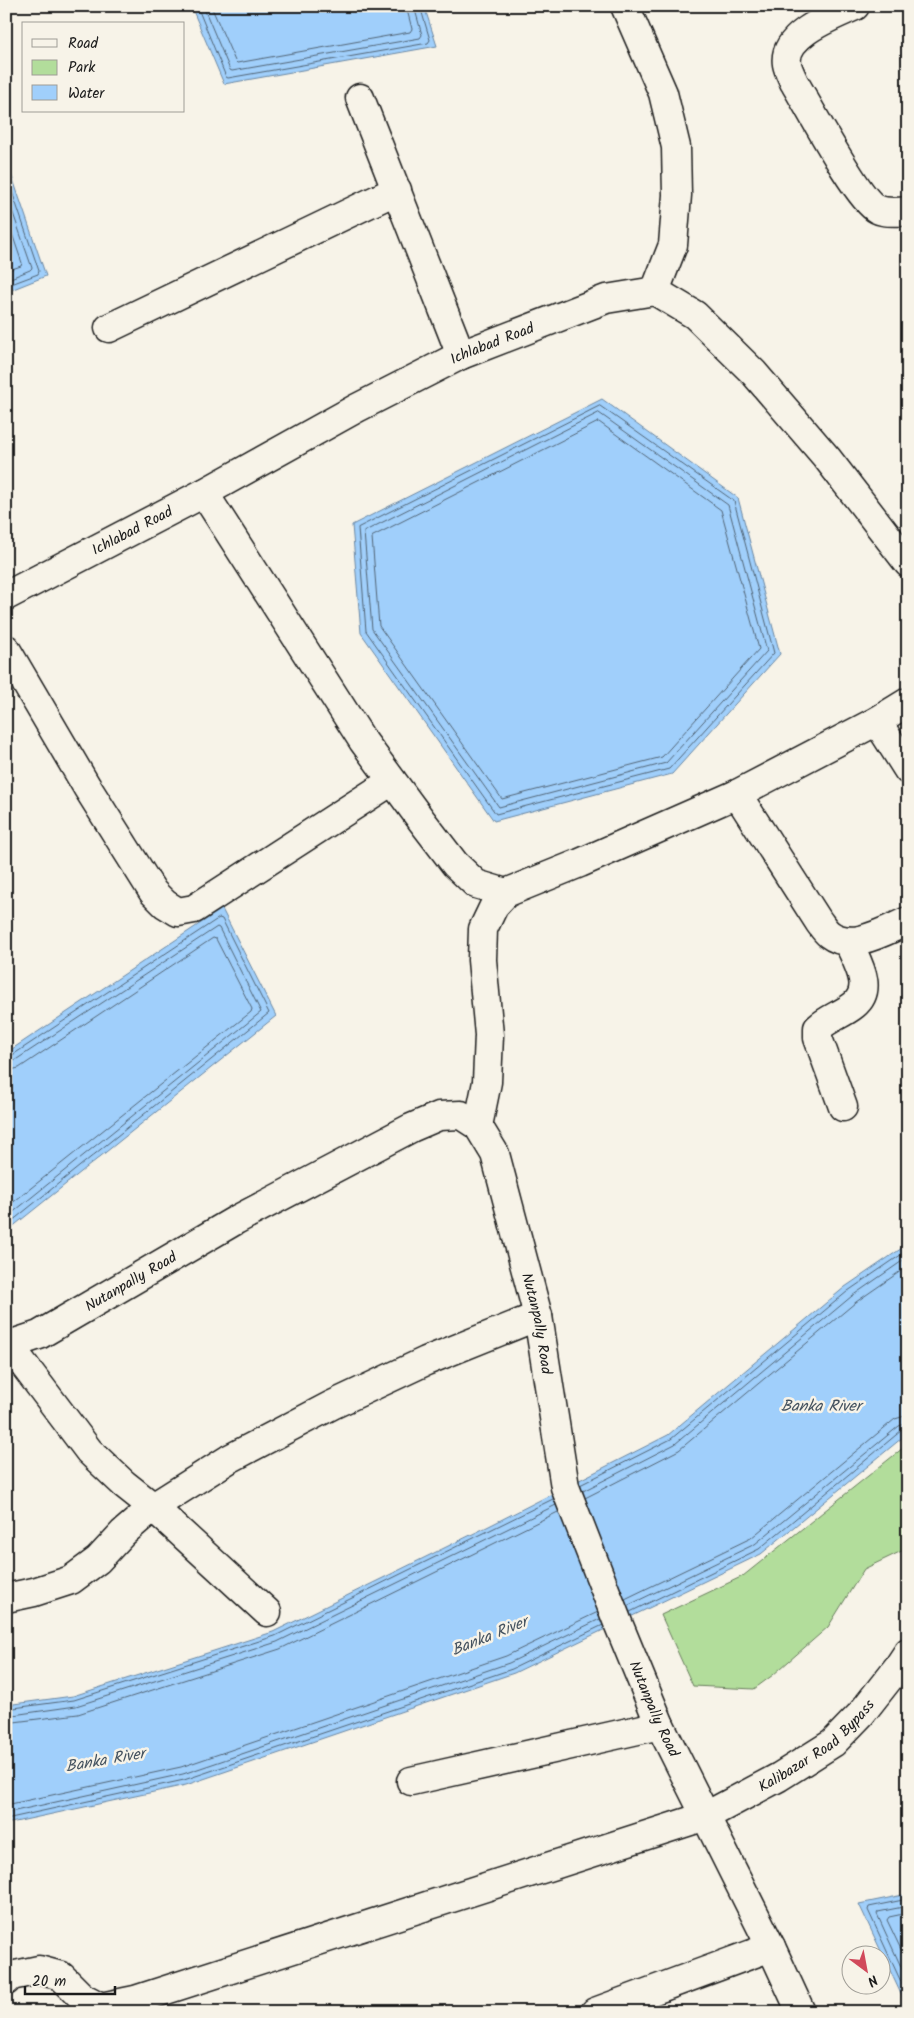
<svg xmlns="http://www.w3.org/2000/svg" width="914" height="2018" font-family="Kalam,sans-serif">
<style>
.green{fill:#b2dd9b;stroke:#677c5c}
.water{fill:#a0cffb;stroke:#6b87a2}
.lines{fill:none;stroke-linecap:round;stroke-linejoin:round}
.shore{stroke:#516475;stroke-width:1}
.street-casing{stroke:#1c1c1c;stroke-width:31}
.street{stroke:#f7f3e8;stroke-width:28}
.labels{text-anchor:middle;stroke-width:5;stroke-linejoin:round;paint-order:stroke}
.street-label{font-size:15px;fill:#1c1c1c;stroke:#f7f3e8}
.water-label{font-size:16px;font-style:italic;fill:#44525f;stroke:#f7f3e8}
</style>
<rect width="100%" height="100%" fill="#f7f3e8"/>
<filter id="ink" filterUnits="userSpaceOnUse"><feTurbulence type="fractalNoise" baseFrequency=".02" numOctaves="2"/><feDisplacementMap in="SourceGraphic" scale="10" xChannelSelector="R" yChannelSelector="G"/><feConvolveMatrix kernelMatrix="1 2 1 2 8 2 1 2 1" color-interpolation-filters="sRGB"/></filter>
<g filter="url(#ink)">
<polygon class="green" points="908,1444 908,1548 864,1569 828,1627 773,1675 754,1689 693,1686 661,1615 743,1576"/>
<g class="water">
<polygon points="191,6 424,6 437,46 224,84"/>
<polygon points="6,159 46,276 6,292"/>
<polygon points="602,399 738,498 780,654 672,774 494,821 361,633 352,525"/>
<polygon points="222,909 276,1016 6,1232 6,1053"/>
<polygon points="908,1244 908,1433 761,1554 514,1673 186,1785 6,1824 6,1705 73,1696 273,1632 489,1526 668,1435 845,1287"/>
<polygon points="908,1894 908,2009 859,1904"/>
</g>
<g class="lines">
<g class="shore">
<polyline points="197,6 226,77 228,78 428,43 430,40 420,6"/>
<polyline points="203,6 230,70 232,71 420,38 422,35 414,6"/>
<polyline points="211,6 235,61 237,63 410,32 412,29 406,6"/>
<polyline points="6,174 39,271 38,274 6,286"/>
<polyline points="6,193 32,268 30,270 6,280"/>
<polyline points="6,216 22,263 21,266 6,271"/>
<polygon points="600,406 734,501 774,653 669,769 496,814 366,631 358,528"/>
<polygon points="599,413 728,505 767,651 666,763 499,807 372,629 364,532"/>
<polygon points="599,422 721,510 759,649 662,757 502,799 379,626 372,537"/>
<polyline points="6,1057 11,1056 219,918 222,919 269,1013 6,1226"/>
<polyline points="6,1063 14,1061 217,927 219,928 261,1012 6,1218"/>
<polyline points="6,1071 19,1068 213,938 216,939 252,1009 251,1012 6,1208"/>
<polyline points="580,1485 671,1439 848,1291 908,1250"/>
<polyline points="583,1491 675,1444 852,1296 908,1257"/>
<polyline points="585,1498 679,1450 856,1302 908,1266"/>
<polyline points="625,1599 751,1538 895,1419 908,1415"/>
<polyline points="627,1606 755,1544 899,1426 908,1423"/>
<polyline points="630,1612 759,1549 902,1430 908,1429"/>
<polyline points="6,1709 74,1700 275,1636 553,1499"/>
<polyline points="6,1716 76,1706 277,1642 556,1505"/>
<polyline points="6,1723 78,1714 280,1649 558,1512"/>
<polyline points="6,1805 181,1767 506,1656 598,1612"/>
<polyline points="6,1813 183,1774 509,1663 600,1619"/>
<polyline points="6,1819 184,1780 512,1669 603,1625"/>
<polyline points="908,1899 869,1907 868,1910 908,1997"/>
<polyline points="908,1906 878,1912 877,1914 908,1982"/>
<polyline points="908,1913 889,1917 887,1920 908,1964"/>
</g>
<g class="street-casing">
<g id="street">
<polyline points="625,6 663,93 676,147 677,195 673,245 655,291"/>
<path d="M855,6C834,16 782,34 787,64C788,70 792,77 794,82C808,105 858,200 877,209C885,213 899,212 908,211"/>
<polyline points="360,98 461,355"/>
<polyline points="109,328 397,190"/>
<polyline points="204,493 363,741 422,821 455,864 476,884 506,893"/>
<path id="s1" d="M6,596L204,493L357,408L461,355L606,299L655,291L695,315L754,373L827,458L908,563"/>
<polyline points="6,649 87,787 153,892 165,904 178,912 194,909 392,781"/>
<polyline points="877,721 908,770"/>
<path d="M737,794L819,922C822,926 825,931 829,934C852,952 886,930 908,921"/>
<path d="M843,1107L818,1038V1028C829,1018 843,1014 854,1005C875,988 856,961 848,941"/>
<polyline points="478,1126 487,1082 489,1035 482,960 483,929 494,906 506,893 580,863 737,794 877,721 908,702"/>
<path id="s2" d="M6,1344L9,1345L39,1335L236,1220L411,1128L439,1116L461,1115L478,1126L495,1154L538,1316L565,1487L618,1623L660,1725L771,1947L801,2012"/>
<polyline points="6,1347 9,1345 89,1451 124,1484 153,1507 267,1612"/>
<polyline points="6,1598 34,1592 71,1580 98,1560 123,1533 153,1507 229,1459 332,1405 426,1361 538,1316"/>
<polyline points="411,1781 660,1725"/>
<path id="s3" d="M6,1981L11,1976L39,1970L61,1976L82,1997L101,2007L135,2000L706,1816L779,1777L833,1743L861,1714L898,1667L908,1652"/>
<polyline points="595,2012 771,1947"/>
</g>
</g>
<use href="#street" class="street"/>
</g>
</g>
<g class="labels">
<g class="street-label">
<text dy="5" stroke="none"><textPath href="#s1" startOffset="548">Ichlabad Road</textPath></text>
<text dy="5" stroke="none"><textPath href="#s1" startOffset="142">Ichlabad Road</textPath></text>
<text dy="5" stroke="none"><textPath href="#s2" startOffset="141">Nutanpally Road</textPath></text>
<text dy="5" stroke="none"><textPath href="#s2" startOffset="741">Nutanpally Road</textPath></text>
<text dy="5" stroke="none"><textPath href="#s2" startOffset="1146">Nutanpally Road</textPath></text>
<text dy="5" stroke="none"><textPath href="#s3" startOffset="876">Kalibazar Road Bypass</textPath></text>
</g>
<g class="water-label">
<text x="821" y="1411">Banka River</text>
<text transform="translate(489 1635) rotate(-22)" y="6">Banka River</text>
<text transform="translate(105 1759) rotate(-10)" y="6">Banka River</text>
</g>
</g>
<rect width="914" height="2018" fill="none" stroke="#f7f3e8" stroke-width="25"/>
<rect x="12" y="12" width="889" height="1993" fill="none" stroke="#1c1c1c" stroke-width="2" filter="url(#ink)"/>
<rect x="22" y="22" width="162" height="90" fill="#f7f3e8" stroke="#9f9d96"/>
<rect x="32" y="39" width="25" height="8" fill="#f7f3e8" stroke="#9f9d96"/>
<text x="68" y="48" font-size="15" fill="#1c1c1c">Road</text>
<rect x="32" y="60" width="25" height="15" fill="#b2dd9b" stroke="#9f9d96"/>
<text x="68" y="72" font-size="15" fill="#1c1c1c">Park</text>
<rect x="32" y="85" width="25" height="15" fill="#a0cffb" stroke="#9f9d96"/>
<text x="68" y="98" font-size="15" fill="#1c1c1c">Water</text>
<g transform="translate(866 1970) rotate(148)"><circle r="24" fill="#f7f3e8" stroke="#9f9d96"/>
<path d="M0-4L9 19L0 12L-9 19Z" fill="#d1495b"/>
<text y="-8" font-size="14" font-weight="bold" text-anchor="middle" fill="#1c1c1c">N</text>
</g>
<path d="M25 1986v8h90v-8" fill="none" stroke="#1c1c1c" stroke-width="2.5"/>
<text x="32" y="1986" font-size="15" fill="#1c1c1c" stroke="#f7f3e8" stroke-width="4" paint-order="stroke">20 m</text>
</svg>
